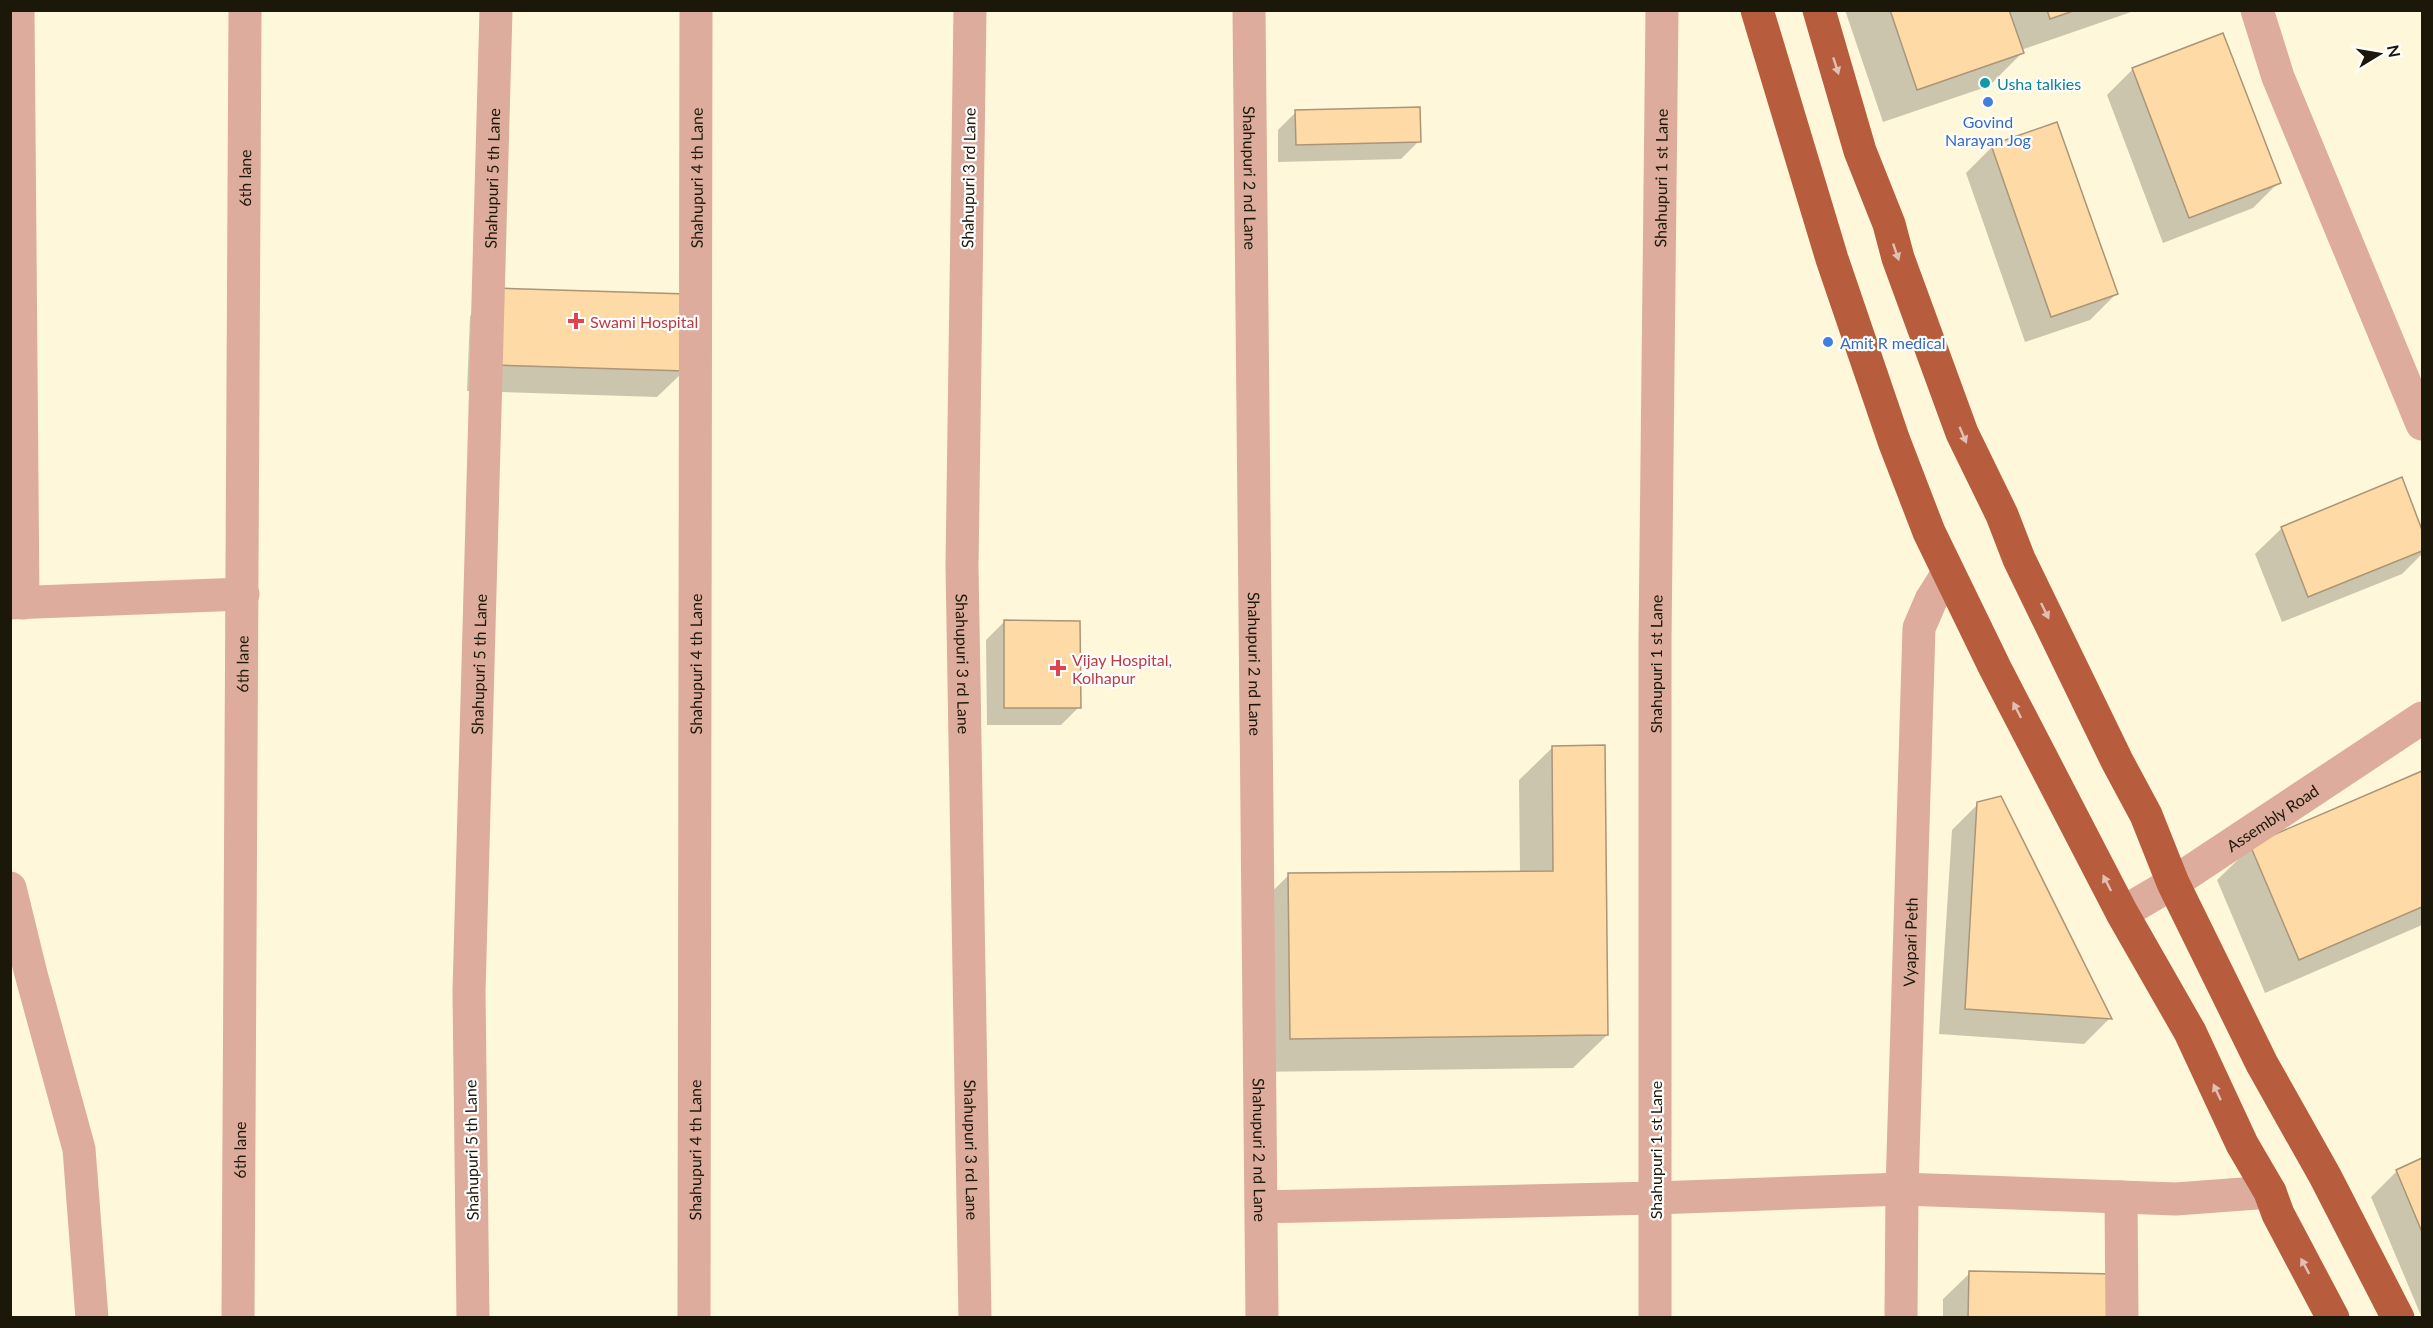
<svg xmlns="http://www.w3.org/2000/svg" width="2433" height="1328" font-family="Lato,sans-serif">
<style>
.shadow{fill:#0003}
.building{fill:#fedaa6;stroke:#ab9577;stroke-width:1.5}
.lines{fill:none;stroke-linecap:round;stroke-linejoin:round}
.minor{stroke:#ddac9c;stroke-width:33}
.tertiary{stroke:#ddac9c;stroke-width:33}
.trunk{stroke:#b85c3e;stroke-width:33}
.oneway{fill:#e3beb2}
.culture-dot{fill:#0f9aa8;stroke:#fff;stroke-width:2}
.shop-dot{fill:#3f7fe0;stroke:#fff;stroke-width:2}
.health-dot{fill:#e0444e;stroke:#fff;stroke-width:2}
.labels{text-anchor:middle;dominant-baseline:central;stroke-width:4.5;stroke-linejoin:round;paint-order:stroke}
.culture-label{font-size:16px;fill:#0d838f;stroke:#fff;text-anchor:start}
.shop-label{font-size:16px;fill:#366cbe;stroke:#fff}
.street-label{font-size:16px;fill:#1b180a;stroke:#fff}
.health-label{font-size:16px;fill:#be3a42;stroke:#fff;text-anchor:start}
</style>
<rect width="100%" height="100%" fill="#fff7d9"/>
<!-- shadow -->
<path class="shadow" d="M1845,10H2137L2021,50L2022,53L1989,86L1883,122Z
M2133,69L2279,182L2253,208L2163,243L2107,95Z
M1296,112L1419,141L1401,159L1278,162V130Z
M1992,147L2116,294L2090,320L2025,342L1966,173Z
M496,289L684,371L657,397L467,391L470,316Z
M2401,479L2422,534V554L2402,574L2282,622L2255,554L2282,528Z
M1004,622L1079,707L1061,725H987L986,640Z
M1553,747L1607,1035L1573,1068L1257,1072L1255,908L1289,875L1520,872L1519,780Z
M2422,773V925L2265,993L2217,880L2251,847Z
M1978,804L2110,1018L2084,1044L1939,1034L1952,830Z
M2422,1160V1318L2371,1197L2397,1171Z
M1970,1273L2112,1318H1943V1299Z"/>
<!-- building -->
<path class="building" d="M1890,10H2009L2024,53L1917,90Z
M2047,10H2076L2050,19Z
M2223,33L2281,183L2189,218L2132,68Z
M1420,107L1421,142L1296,145L1295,110Z
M2057,122L2118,294L2051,317L1991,145Z
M495,288L687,294L685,371L492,365Z
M2402,477L2422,530V551L2308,597L2281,527Z
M1004,620L1080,621L1081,708H1004Z
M1605,745L1608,1035L1290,1039L1288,873L1553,871L1552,746Z
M2422,771V907L2299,960L2250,845Z
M2001,796L2112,1019L1965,1009L1977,802Z
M2422,1158V1232L2396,1170Z
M1969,1271L2114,1274L2113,1318H1968Z"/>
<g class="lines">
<!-- minor -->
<g class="minor">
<path d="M18,10L23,603"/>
<path id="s1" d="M970,10L962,566L975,1318"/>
<path id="s2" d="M1249,10L1262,1318"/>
<path d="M2257,10L2278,77L2422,424"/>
<path d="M10,603L243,594"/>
<path d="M10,888L31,974L79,1149L92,1318"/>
<path d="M2121,1197L2122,1318"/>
<path d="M1262,1207L1655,1198L1902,1189L2176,1199L2270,1192"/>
<path id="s3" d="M238,1318L245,10"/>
<path id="s4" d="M473,1318L469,992L496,10"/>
<path id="s5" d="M694,1318L696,10"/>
<path id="s6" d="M1655,1318V640L1662,10"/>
<path id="s7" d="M1901,1318L1902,1189L1919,628L1931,600L1948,573"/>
</g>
<!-- tertiary -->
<path class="tertiary" id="s8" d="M2122,913L2173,883L2422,718"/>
<!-- trunk -->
<path class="trunk" d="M1757,10L1832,259L1894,441L1929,532L1995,668L2122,913L2190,1032L2242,1144L2270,1192L2278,1214L2333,1318
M1819,10L1860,151L1889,224L1898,258L1962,433L2002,515L2019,559L2117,761L2146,815L2173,883L2262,1064L2325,1176L2398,1318"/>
</g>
<!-- one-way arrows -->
<defs><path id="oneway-solid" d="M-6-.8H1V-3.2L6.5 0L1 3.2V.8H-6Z" transform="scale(1.5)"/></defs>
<g class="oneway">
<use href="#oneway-solid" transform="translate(1836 66) rotate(72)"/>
<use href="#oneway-solid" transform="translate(1896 252) rotate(71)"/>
<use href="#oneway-solid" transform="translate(1963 435) rotate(67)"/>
<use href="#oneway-solid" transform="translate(2045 611) rotate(64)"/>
<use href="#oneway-solid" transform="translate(2017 710) rotate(-117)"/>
<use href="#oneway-solid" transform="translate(2107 883) rotate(-117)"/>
<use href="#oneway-solid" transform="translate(2217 1092) rotate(-115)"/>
<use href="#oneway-solid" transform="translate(2305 1266) rotate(-118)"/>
</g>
<!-- markers -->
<circle class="culture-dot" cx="1985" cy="83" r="6"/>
<g class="shop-dot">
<circle cx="1988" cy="102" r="6"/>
<circle cx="1828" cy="342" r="6"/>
</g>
<g class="health-dot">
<path d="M573 312h6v6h6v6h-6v6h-6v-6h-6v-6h6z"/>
<path d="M1055 659h6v6h6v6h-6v6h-6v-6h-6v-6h6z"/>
</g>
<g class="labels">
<!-- culture labels -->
<g class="culture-label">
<text x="1997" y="83">Usha talkies</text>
</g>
<!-- shop labels -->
<g class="shop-label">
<text x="1988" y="121">Govind<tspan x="1988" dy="18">Narayan Jog</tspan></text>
<text x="1840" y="342" text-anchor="start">Amit R medical</text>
</g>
<!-- street labels -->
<g class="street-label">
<text stroke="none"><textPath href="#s3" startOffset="1140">6th lane</textPath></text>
<text stroke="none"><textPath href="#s4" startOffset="1140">Shahupuri 5 th Lane</textPath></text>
<text stroke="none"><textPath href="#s5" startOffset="1140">Shahupuri 4 th Lane</textPath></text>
<text transform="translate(968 178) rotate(-89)">Shahupuri 3 rd Lane</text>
<text stroke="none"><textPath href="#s2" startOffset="168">Shahupuri 2 nd Lane</textPath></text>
<text stroke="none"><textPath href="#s6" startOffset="1140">Shahupuri 1 st Lane</textPath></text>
<text stroke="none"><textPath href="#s3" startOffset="654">6th lane</textPath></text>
<text stroke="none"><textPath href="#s4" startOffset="654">Shahupuri 5 th Lane</textPath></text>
<text stroke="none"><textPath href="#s5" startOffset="654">Shahupuri 4 th Lane</textPath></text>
<text stroke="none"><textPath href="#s1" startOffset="654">Shahupuri 3 rd Lane</textPath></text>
<text stroke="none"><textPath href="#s2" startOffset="654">Shahupuri 2 nd Lane</textPath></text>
<text stroke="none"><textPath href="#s6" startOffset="654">Shahupuri 1 st Lane</textPath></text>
<text stroke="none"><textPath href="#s8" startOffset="178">Assembly Road</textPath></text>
<text stroke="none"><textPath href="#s7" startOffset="376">Vyapari Peth</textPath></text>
<text stroke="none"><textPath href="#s3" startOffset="168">6th lane</textPath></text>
<text transform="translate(471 1150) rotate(-91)">Shahupuri 5 th Lane</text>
<text stroke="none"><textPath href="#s5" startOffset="168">Shahupuri 4 th Lane</textPath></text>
<text stroke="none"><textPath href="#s1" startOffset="1140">Shahupuri 3 rd Lane</textPath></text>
<text stroke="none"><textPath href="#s2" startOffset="1140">Shahupuri 2 nd Lane</textPath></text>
<text transform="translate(1655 1150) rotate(-90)">Shahupuri 1 st Lane</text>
</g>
<!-- health labels -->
<g class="health-label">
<text x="590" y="321">Swami Hospital</text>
<text x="1072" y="659">Vijay Hospital,<tspan x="1072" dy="18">Kolhapur</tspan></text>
</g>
</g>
<!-- border -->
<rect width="2433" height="1328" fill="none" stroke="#1b180a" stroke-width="24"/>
<!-- north arrow -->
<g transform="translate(2379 54) rotate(79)" stroke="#ffffff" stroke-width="4.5" paint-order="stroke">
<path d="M0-4.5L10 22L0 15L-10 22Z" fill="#1b180a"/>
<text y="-9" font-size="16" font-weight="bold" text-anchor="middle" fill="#1b180a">N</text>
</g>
</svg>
